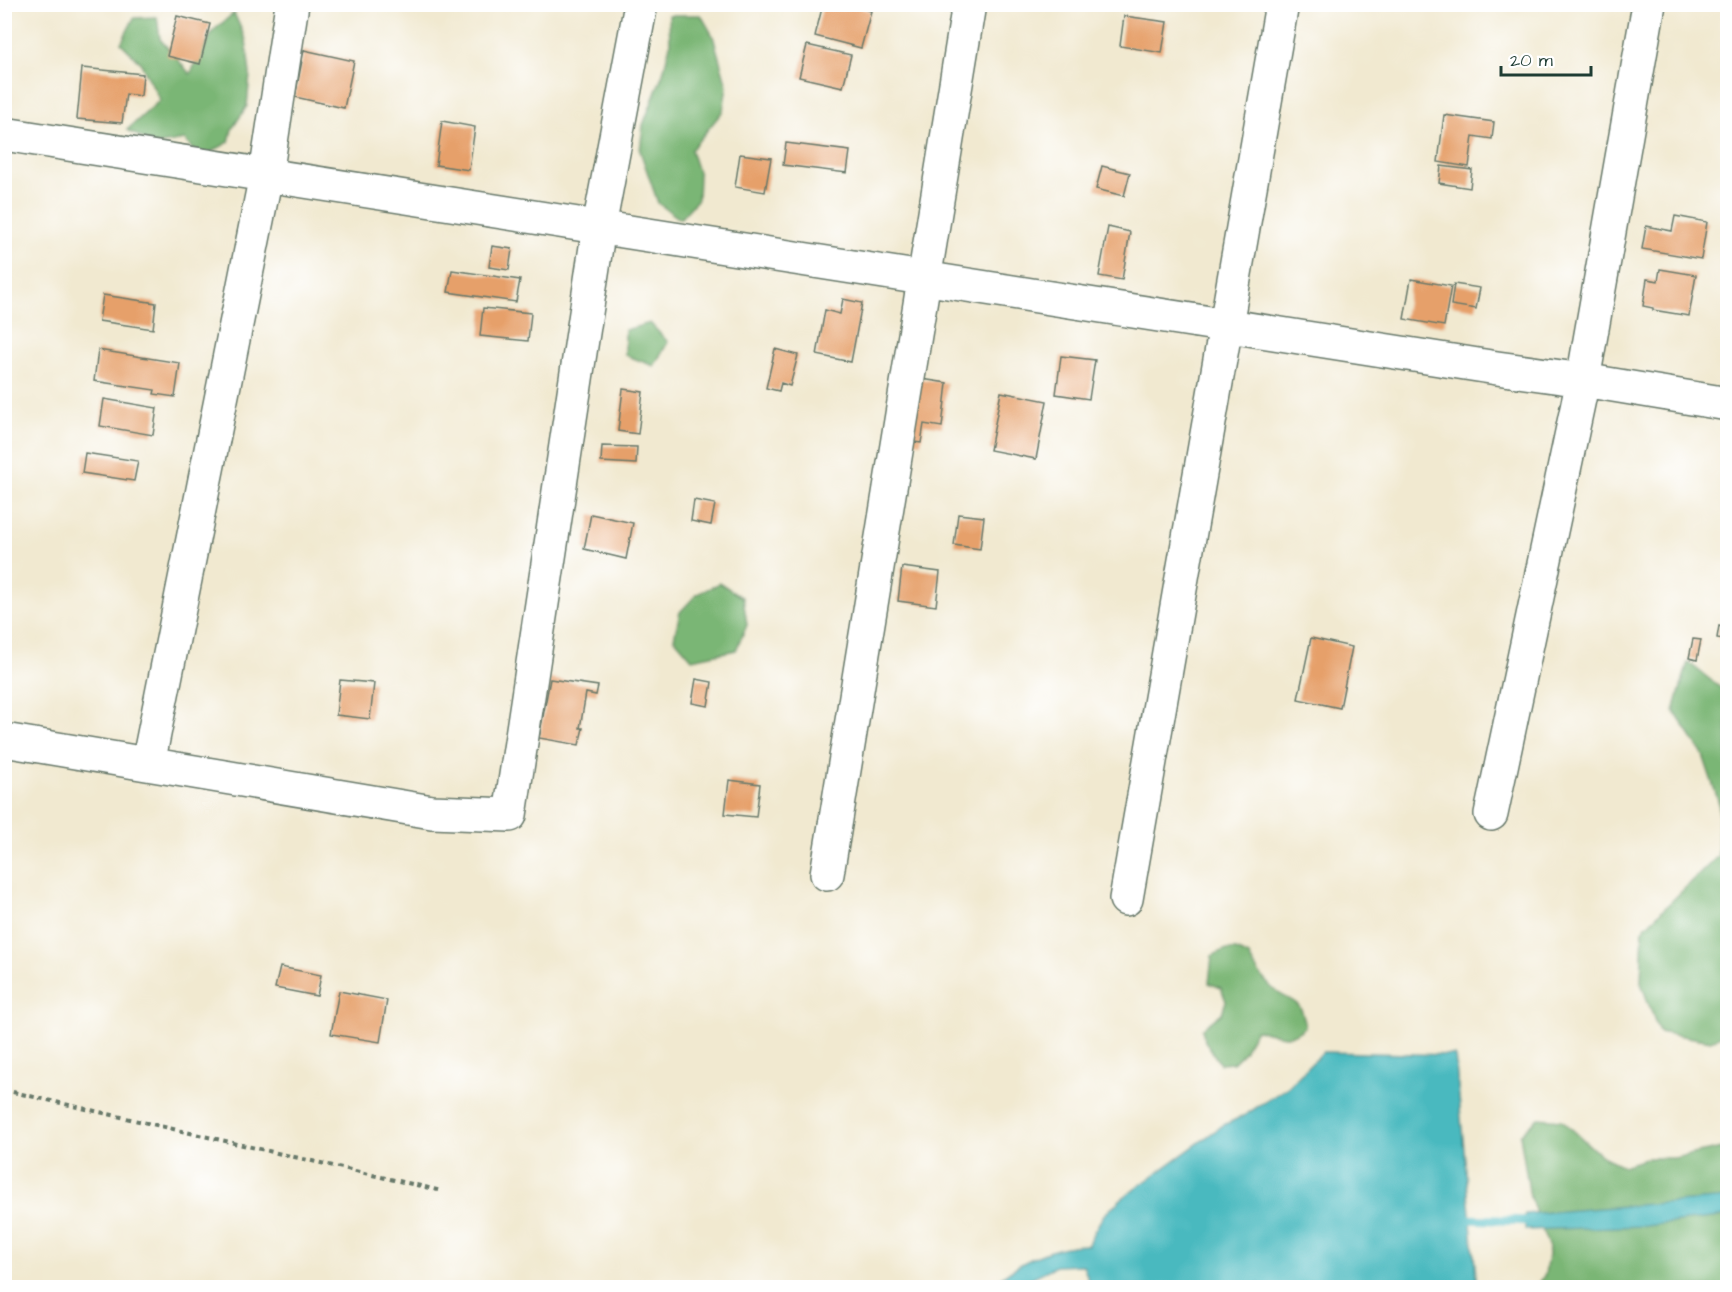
<svg xmlns="http://www.w3.org/2000/svg" width="1732" height="1292" font-family="'Architects Daughter',sans-serif">
<style>
.forest{fill:#7ab675;stroke:#4c7a54;stroke-width:1.5}
.water{fill:#4ab9bf;stroke:#347b7a;stroke-width:1.5}
.lines{fill:none;stroke-linecap:round;stroke-linejoin:round}
.stream{stroke:#4ab9bf;stroke-width:9}
.building{fill:#e6a06b}
.minor-casing{stroke:#68796b;stroke-width:36}
.path{stroke:#68796b;stroke-width:4;stroke-dasharray:4.5 4.5;stroke-linecap:butt}
.minor{stroke:#fff;stroke-width:33}
</style>
<rect width="100%" height="100%" fill="#fff"/>
<filter id="ink" filterUnits="userSpaceOnUse"><feTurbulence type="fractalNoise" baseFrequency=".0167" numOctaves="2"/><feDisplacementMap in="SourceGraphic" scale="12" xChannelSelector="R" yChannelSelector="G"/><feConvolveMatrix kernelMatrix="1 2 1 2 8 2 1 2 1" color-interpolation-filters="sRGB"/></filter>
<filter id="wash" filterUnits="userSpaceOnUse"><feTurbulence type="fractalNoise" baseFrequency=".008" numOctaves="4" result="noise"/><feDisplacementMap in="SourceGraphic" scale="24" xChannelSelector="R" yChannelSelector="G"/><feGaussianBlur stdDeviation="1.35" result="paint"/><feColorMatrix in="noise" values="0 0 0 0 0 0 0 0 0 0 0 0 0 0 0 0 0 1.4 0 .05"/><feComposite in="paint" operator="in"/></filter>
<g filter="url(#wash)">
<rect width="100%" height="100%" fill="#f1e9d0"/>
<!-- forest -->
<path class="forest" d="M234,13L246,40L250,74L247,106L232,129L229,142L206,155L193,150L185,140L155,145L127,130L160,100L140,62L121,43L134,18L157,17L160,39L190,74L213,31Z
M669,15H701L713,36L727,86L723,111L691,150L699,175L698,199L680,219L658,203L640,151L643,125L663,73L670,45Z
M650,323L668,342L654,366L625,355V330Z
M720,583L743,598L747,625L736,650L692,659L674,638L680,612L697,594Z
M1688,662L1727,693L1728,1030L1711,1041L1659,1032L1641,983L1643,929L1718,856L1719,803L1703,755L1674,711Z
M1224,950H1236L1249,956C1254,967 1262,978 1271,987C1288,1004 1303,995 1305,1027C1285,1044 1278,1032 1256,1030L1249,1041L1244,1052L1233,1063L1220,1064L1205,1041L1202,1029L1222,1013L1226,1001L1221,988L1209,983L1212,956Z
M1538,1118L1562,1120L1600,1155L1623,1166L1648,1158H1674L1727,1147V1287H1537L1545,1274L1549,1248L1530,1197L1520,1135Z"/>
<!-- water -->
<path class="water" d="M1323,1052L1455,1055L1477,1287H1091L1083,1265L1056,1266L1013,1287H989C1015,1264 1053,1244 1088,1245L1090,1239L1103,1216L1121,1199L1222,1126L1245,1115L1288,1087Z
M1727,1198V1216L1646,1226L1525,1230V1214Z"/>
<g class="lines">
<!-- stream -->
<path class="stream" d="M1458,1219L1537,1221"/>
</g>
<g id="blocks">
<!-- building -->
<path class="building" d="M823,4H847L871,11L861,48L815,36Z
M177,16L210,24L200,64L167,56Z
M1124,16L1167,22L1162,53L1120,46Z
M807,45L851,55L843,87L799,77Z
M304,50L354,61L344,108L295,97Z
M82,68L143,74L141,96L126,94L122,123L77,119Z
M1444,115L1494,122L1492,139L1473,136L1469,167L1438,162Z
M442,121L475,127L469,170L436,165Z
M786,143L850,151L847,173L783,165Z
M740,154L771,158L765,192L735,187Z
M1102,166L1130,173L1124,196L1096,189Z
M1441,166L1472,170L1470,188L1439,183Z
M1675,216L1707,222L1701,259L1642,249L1646,226L1672,231Z
M1108,227L1130,232L1122,280L1099,276Z
M492,246L512,249L509,270L489,267Z
M1660,269L1696,275L1689,316L1653,310V308L1643,306L1647,279L1658,281Z
M452,270L520,280L516,302L448,292Z
M1411,279L1451,286L1444,326L1404,319Z
M1454,284L1480,288L1476,309L1451,305Z
M103,295L156,303L153,329L99,321Z
M843,299L862,303L851,362L817,355L825,310L840,314Z
M483,308L531,313L528,341L480,336Z
M775,349L798,355L790,386L781,383L779,391L766,388Z
M98,350L180,363L175,397L154,394L155,390L94,381Z
M1061,356L1095,360L1089,399L1056,394Z
M915,378L947,383L942,427L924,424L921,443L907,441Z
M623,389L643,392L638,434L618,431Z
M1001,392L1047,401L1036,459L990,450Z
M104,399L157,408L153,435L100,426Z
M602,446L637,447L636,464L601,462Z
M85,453L138,461L134,481L82,473Z
M694,500L715,504L711,525L691,521Z
M591,514L633,523L626,559L584,549Z
M958,514L984,517L980,549L954,545Z
M902,567L940,572L936,606L898,601Z
M1719,626L1728,628V640L1717,638Z
M1311,638L1352,647L1340,708L1298,699Z
M1693,639L1701,640L1697,660L1689,658Z
M550,679L598,686L596,695L586,693L580,728H583L579,745L539,738Z
M696,679L712,682L708,706L692,703Z
M340,680L374,683L370,719L336,715Z
M729,780L760,784L756,817L725,814Z
M280,967L321,975L317,996L275,988Z
M339,991L387,1000L380,1042L331,1034Z"/>
</g>
</g>
<g filter="url(#ink)">
<use href="#blocks" fill-opacity="0" stroke="#68796b" stroke-width="1.5"/>
<g class="lines">
<defs>
<path id="minor" d="M4,134L1497,368L1583,380L1728,404
M4,740L432,812L510,815L599,227L641,4
M148,764L266,175L292,4
M1491,814L1583,380L1649,4
M827,874L969,4
M1126,899L1282,4"/>
</defs>
<!-- minor casing -->
<use href="#minor" class="minor-casing"/>
<!-- path -->
<path class="path" d="M4,1090L442,1191"/>
<!-- minor -->
<use href="#minor" class="minor"/>
</g>
</g>
<!-- margin -->
<rect width="1732" height="1292" fill="none" stroke="#fff" stroke-width="24"/>
<!-- scale -->
<path d="M1501 66v9h90v-9" fill="none" stroke="#1f3d34" stroke-width="3"/>
<text x="1510" y="66" font-size="18" fill="#1f3d34" stroke="#ffffff" stroke-width="4.5" paint-order="stroke">20 m</text>
</svg>
